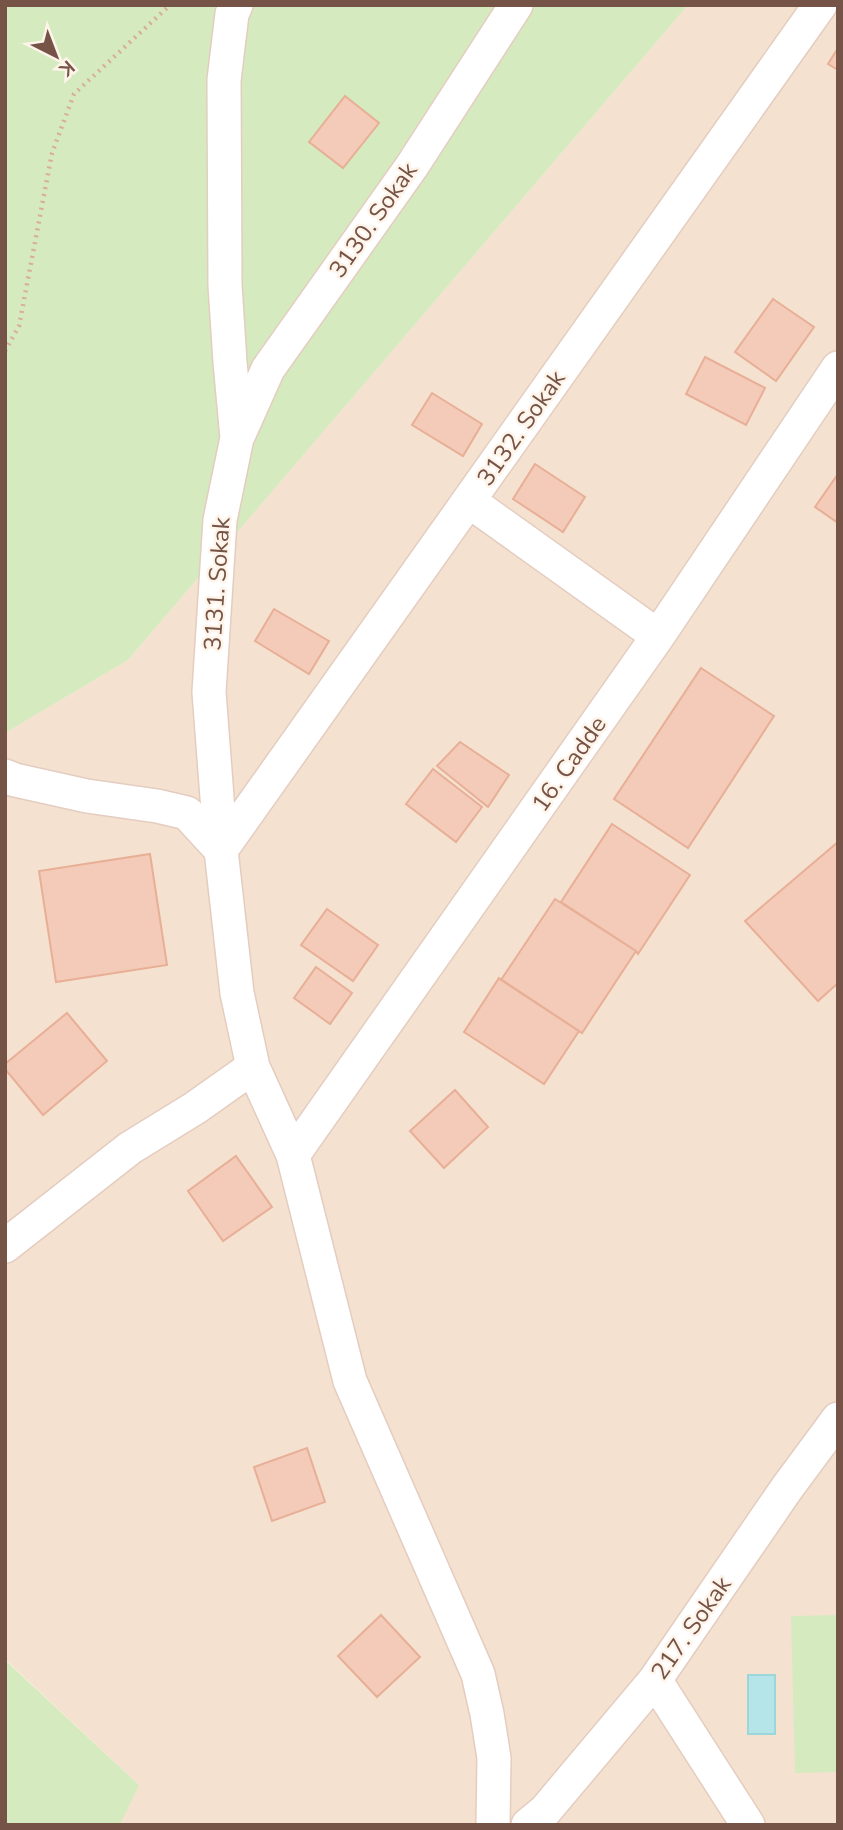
<svg xmlns="http://www.w3.org/2000/svg" width="843" height="1830" font-family="'Nunito Sans',sans-serif">
<style>
.residential{fill:#f5e1cf}
.green{fill:#d5ebbf}
.water{fill:#b5e5e8;stroke:#9bd6da;stroke-width:2}
.building{fill:#f4cab8;stroke:#e8af97;stroke-width:2}
.lines{fill:none;stroke-linecap:round;stroke-linejoin:round}
.minor-casing{stroke:#e4cdc0;stroke-width:36}
.path{stroke:#d9ad9b;stroke-width:4.5;stroke-dasharray:2 5;stroke-linecap:butt}
.minor{stroke:#fff;stroke-width:33}
.labels{text-anchor:middle;dominant-baseline:central;stroke-width:5;stroke-linejoin:round;paint-order:stroke}
.street-label{font-size:24px;fill:#765347;stroke:#fff4e9}
</style>
<rect width="100%" height="100%" fill="#fdf0e1"/>
<!-- residential -->
<path class="residential" d="M688,5H838V1825H120L138,1784L5,1659V733L128,660Z"/>
<!-- green -->
<path class="green" d="M5,5H688L128,660L5,733Z
M838,1615V1772L795,1773L791,1616Z
M5,1660L139,1785L120,1825H5Z"/>
<!-- water -->
<path class="water" d="M775,1675V1734H748V1675Z"/>
<!-- building -->
<path class="building" d="M838,48V70L828,64Z
M345,96L379,123L343,168L309,142Z
M773,299L814,327L776,381L735,352Z
M705,357L765,388L746,425L686,394Z
M432,393L482,424L463,456L412,425Z
M535,464L585,497L563,532L513,499Z
M838,474V523L815,507Z
M274,609L329,641L309,674L255,641Z
M701,668L774,716L688,848L614,799Z
M460,742L509,775L488,807L437,766Z
M433,769L482,807L456,842L406,804Z
M612,824L690,875L638,954L636,951L561,902Z
M838,842V983L818,1001L745,921Z
M150,854L167,965L56,982L39,871Z
M555,899L636,951L582,1033L501,980Z
M327,909L378,945L353,981L301,945Z
M316,967L352,993L330,1024L294,998Z
M499,978L579,1031L544,1084L464,1032Z
M67,1013L107,1061L43,1115L5,1069V1064Z
M455,1090L488,1127L444,1168L410,1131Z
M236,1156L272,1207L223,1241L188,1191Z
M307,1448L325,1502L272,1521L254,1467Z
M381,1615L420,1657L377,1697L338,1656Z"/>
<g class="lines">
<defs>
<path id="minor" d="M236,5L232,14L224,80L225,285L230,362L237,438L220,520L209,692L221,850L237,993L253,1067L293,1155L350,1381L478,1674L487,1714L494,1758L493,1825
M239,434L268,369L412,166L516,5
M469,501L658,636
M5,776L15,780L87,796L157,806L187,813L221,850L820,5
M293,1155L658,636L838,368
M5,1246L130,1148L195,1108L253,1067
M655,1680L748,1825
M528,1825L545,1811L655,1680L787,1488L838,1419"/>
</defs>
<!-- minor casing -->
<use href="#minor" class="minor-casing"/>
<!-- path -->
<path class="path" d="M5,351L19,326L52,153L74,94L170,5"/>
<!-- minor -->
<use href="#minor" class="minor"/>
</g>
<g class="labels">
<!-- street labels -->
<g class="street-label">
<text transform="translate(373 220) rotate(-55)">3130. Sokak</text>
<text transform="translate(521 428) rotate(-55)">3132. Sokak</text>
<text transform="translate(217 584) rotate(-86)">3131. Sokak</text>
<text transform="translate(569 764) rotate(-55)">16. Cadde</text>
<text transform="translate(691 1628) rotate(-55)">217. Sokak</text>
</g>
</g>
<!-- border -->
<rect width="843" height="1830" fill="none" stroke="#765347" stroke-width="14"/>
<!-- north arrow -->
<g transform="translate(56 56) rotate(138)" stroke="#fff4e9" stroke-width="5" paint-order="stroke">
<path d="M0-5L12 26L0 18L-12 26Z" fill="#765347"/>
<text y="-10" font-size="19" font-weight="bold" text-anchor="middle" fill="#765347">K</text>
</g>
</svg>
